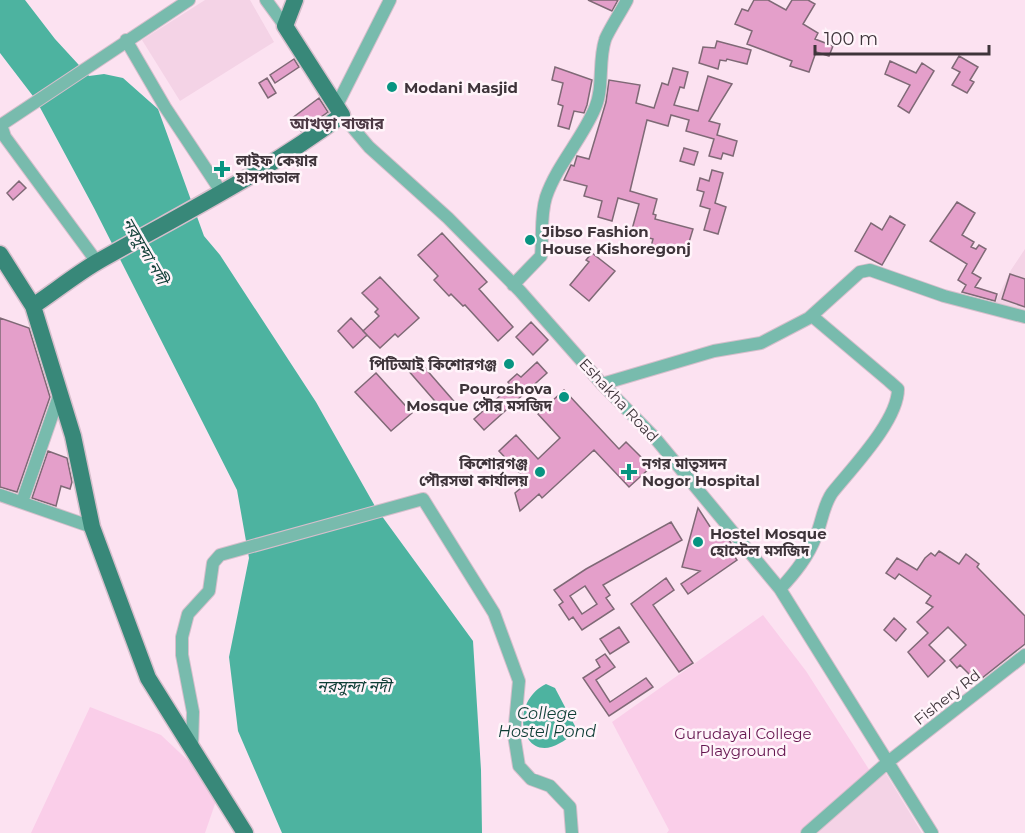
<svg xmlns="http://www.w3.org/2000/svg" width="1025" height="833" font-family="Montserrat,'Noto Sans Bengali',sans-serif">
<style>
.built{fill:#f4d3e6}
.green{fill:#facee9}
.water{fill:#4db3a0}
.building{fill:#e49fca;stroke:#7f6976;stroke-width:1.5;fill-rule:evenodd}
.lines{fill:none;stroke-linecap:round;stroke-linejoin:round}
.minor-casing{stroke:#d6bfcc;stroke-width:14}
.major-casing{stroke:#d6bfcc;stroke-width:19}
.minor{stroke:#78bbad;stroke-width:12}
.major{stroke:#388879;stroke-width:16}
.poi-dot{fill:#079481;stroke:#fff4fa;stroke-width:2}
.labels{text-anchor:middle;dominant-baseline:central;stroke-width:5;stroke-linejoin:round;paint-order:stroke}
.poi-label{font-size:15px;font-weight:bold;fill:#3e343a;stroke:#fff4fa;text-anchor:start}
.street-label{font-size:15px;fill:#3e343a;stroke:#fff4fa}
.park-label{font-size:15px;fill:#65154f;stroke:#fff4fa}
.neighbourhood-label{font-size:16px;font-weight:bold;fill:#4c3844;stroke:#fff4fa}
.water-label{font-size:16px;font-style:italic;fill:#0e3d35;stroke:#fff4fa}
</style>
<rect width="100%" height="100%" fill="#fce2f1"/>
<!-- built -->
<path class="built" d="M205,0H250L274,42L180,101L142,40Z
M1025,249V311L995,303L1011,270Z
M882,767L922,833H809Z"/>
<!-- green -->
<path class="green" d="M763,615L806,671L870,771L800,833H667L669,830L612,722Z
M90,707L161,735L196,768L216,801L205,833H31Z"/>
<!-- water -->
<path class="water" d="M0,0H25L55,39L89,76L104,74L123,78L158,109L204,236L220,255L316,402L376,508L473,641L481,770L482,833H282L238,731L229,657L249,558L237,490L94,208L36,100L0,53Z
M546,684L555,688L575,726C573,734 568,739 560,743C522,766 507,703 546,684Z"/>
<!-- building -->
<path class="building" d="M588,0H618L612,11Z
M754,0H768L786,10L792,0H808L815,4L803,24L818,33L815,39L833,46L829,56L816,52L809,72L790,66L792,61L747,44L752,31L735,24L742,9L748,11Z
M717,41L751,50L747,64L727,59L726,61L720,60L718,69L699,63L703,47L715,48Z
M959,56L978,67L970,80L974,82L967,93L952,85L960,72L952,68Z
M294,59L299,67L275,83L270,75Z
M890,61L916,73L922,63L934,71L909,113L898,106L910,85L885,74Z
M555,67L592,80L587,105L584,113L574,111L569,129L558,126L563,106L558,104L563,83L552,80Z
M673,68L688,72L684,88L680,87L674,105L698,111L708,76L732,84L709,121L720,124L717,135L737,141L733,156L723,153L721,159L709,156L714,139L686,131L689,120L671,115L668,126L647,120L630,191L657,199L653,214L656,215L655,219L693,229L686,252L666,246L665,251L651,247L653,239L631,233L639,204L618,198L612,221L598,217L602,201L584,196L587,186L564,180L571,165L574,166L577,156L589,159L606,102L609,80L640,85L636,103L654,108L662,83L668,85Z
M267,78L276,93L268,98L259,83Z
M319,98L328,112L301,131L291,119Z
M684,148L698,152L694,165L680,161Z
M712,170L723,173L715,203L726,207L718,234L704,230L710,209L700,206L704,192L697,190L700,178L709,181Z
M19,181L26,188L13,200L7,193Z
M957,202L975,213L962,235L974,242L971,247L976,249L979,245L986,249L972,273L981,278L975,287L997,294L995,301L962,292L966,285L958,280L967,264L930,241Z
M890,216L905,225L882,265L855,251L871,223L882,230Z
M442,233L487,282L479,289L513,327L498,341L465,305L463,306L451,294L449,296L434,280L438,276L418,255Z
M592,253L615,271L589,301L570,285L589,262L586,260Z
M1010,274L1025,279V307L1002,299Z
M380,277L419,318L398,337L395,334L380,348L363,331L379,316L375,312L378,309L362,293Z
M0,318L29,328L50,397L17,492L0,487Z
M351,318L367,335L353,348L338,331Z
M531,322L548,340L533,355L516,337Z
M418,360L458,406L447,415L407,369Z
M537,362L547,373L484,430L474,419L511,386L508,382L517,374L521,377Z
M376,373L412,413L391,431L355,392Z
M564,390L619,449L626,442L651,467L629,487L594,450L542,498L539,494L520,511L515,493L528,482L499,451L516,435L538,459L560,438L538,414Z
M48,451L67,458L72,482L70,489L61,486L56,506L32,498Z
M698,508L718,539L725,535L731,543L728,547L737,560L688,594L681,584L700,571L682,567Z
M671,522L682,540L603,585L610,595L606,598L614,609L582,630L573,617L569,620L559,605L563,602L554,590L586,569ZM585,586L597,604L582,614L570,596Z
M939,551L959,564L966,554L979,564L977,567L1025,616V644L977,682L960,665L957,668L950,660L966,645L948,627L929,645L945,661L928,677L908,652L928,633L917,622L933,607L926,603L931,596L899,574L895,579L886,573L897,558L917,570L925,558L931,553L935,556Z
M666,578L674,590L653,605L693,663L679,672L631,604Z
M894,618L906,629L896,641L884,630Z
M619,627L629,642L610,654L600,639Z
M605,654L615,667L596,680L610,702L646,678L653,687L609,716L583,678L600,667L596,660Z"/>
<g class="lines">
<defs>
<path id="minor" d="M266,0L285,26
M126,40L165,107L222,193
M337,105L390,0
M342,115L369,147L448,218L520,291L602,384L655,438L780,589L932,833
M97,262L5,137L1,125L189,0
M513,285L541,256C543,236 540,216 546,197C557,165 582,139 595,108C604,88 598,62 605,40C607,33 622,10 627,0
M602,384L714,351L761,343L809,318L860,272L870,270L944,296L1025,317
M0,495L92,527
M22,502L60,393
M780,589C795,573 808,557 816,536C822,522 823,506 832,493C851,469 898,421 898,389L889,381L812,316
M192,748L193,712L182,655V637L188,614L209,591L213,563L220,555L423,499L494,613L519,681L514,735L519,766L531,779L550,786L570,807L572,833
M807,833L888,762L1025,655"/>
<path id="major" d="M0,254L33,306L73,436L92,527L148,678L245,833
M33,306C54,292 75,275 97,262C180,215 266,172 342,115L285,26L295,0"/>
</defs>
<!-- minor casing -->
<use href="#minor" class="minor-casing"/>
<!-- major casing -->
<use href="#major" class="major-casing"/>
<!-- minor -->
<use href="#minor" class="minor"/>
<!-- major -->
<use href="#major" class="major"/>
</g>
<!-- markers -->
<g class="poi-dot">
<circle cx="392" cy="87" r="6"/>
<path d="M219 160h6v6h6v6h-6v6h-6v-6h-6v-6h6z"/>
<circle cx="530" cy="240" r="6"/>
<circle cx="509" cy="364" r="6"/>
<circle cx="564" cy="397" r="6"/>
<circle cx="540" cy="472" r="6"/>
<path d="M626 463h6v6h6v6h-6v6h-6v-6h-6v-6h6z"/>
<circle cx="698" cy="542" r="6"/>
</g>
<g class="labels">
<!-- poi labels -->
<g class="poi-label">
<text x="404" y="87">Modani Masjid</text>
<text x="236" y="160">লাইফ কেয়ার<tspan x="236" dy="17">হাসপাতাল</tspan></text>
<text x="542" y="231">Jibso Fashion<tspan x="542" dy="17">House Kishoregonj</tspan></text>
<text x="497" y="364" text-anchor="end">পিটিআই কিশোরগঞ্জ</text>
<text x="552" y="388" text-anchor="end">Pouroshova<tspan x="552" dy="17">Mosque পৌর মসজিদ</tspan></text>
<text x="528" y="463" text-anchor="end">কিশোরগঞ্জ<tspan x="528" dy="17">পৌরসভা কার্যালয়</tspan></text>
<text x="642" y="463">নগর মাতৃসদন<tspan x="642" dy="17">Nogor Hospital</tspan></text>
<text x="710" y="533">Hostel Mosque<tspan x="710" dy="17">হোস্টেল মসজিদ</tspan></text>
</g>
<!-- street labels -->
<g class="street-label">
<text transform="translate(619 400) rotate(47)">Eshakha Road</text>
<text transform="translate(947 697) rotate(-38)">Fishery Rd</text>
</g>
<!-- park labels -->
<g class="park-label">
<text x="743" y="733">Gurudayal College<tspan x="743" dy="17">Playground</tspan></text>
</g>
<!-- neighbourhood labels -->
<g class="neighbourhood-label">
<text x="337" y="123">আখড়া বাজার</text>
</g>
<!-- water labels -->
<g class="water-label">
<text transform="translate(145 251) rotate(60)">নরসুন্দা নদী</text>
<text x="354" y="686">নরসুন্দা নদী</text>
<text x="547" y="713">College<tspan x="547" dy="18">Hostel Pond</tspan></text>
</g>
</g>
<!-- scale -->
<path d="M815 45v9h174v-9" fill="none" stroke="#3e343a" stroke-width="3"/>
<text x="824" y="45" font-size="18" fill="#3e343a" stroke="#fff4fa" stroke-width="4.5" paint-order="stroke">100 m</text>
</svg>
